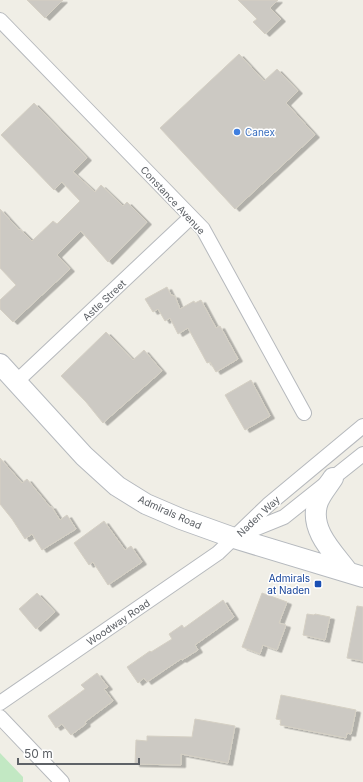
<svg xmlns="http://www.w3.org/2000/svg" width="363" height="782" font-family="Inter,sans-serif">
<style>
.green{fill:#c2e8c3}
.building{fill:#ccc9c3;stroke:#d5d0c4;filter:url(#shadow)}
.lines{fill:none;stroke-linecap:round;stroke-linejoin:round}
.minor-casing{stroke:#b6b9bd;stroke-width:16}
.secondary-casing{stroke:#b5b9be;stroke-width:22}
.minor{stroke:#fff;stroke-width:14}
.secondary{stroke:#fff;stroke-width:20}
.shop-dot{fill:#3f7fe0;stroke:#fff;stroke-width:1.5}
.transit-dot{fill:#1a4fb4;stroke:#fff;stroke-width:1.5}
.labels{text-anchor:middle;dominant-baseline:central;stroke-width:3;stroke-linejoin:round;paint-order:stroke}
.shop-label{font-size:10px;fill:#366cbe;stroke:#fff;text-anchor:start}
.street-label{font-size:10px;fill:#5e6267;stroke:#fff}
.transit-label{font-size:10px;fill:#164399;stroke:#fff;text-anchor:end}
</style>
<defs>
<filter id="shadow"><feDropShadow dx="4.5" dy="2.5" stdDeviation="0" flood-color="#0004"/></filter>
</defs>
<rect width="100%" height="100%" fill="#f0eee6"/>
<!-- green -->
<path class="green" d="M0,753L23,777V782H0Z"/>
<!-- building -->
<path class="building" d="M27,0H63L45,18Z
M238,0H278L270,8L281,19L265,34L253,22L257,19Z
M239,54L264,81L277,69L298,91L286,103L315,135L235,209L160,128Z
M34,103L87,158L73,172L95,192L101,185L123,206L127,202L147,222L108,262L81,231L57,255L70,269L13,322L0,309V300L16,285L0,268V209L19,230L20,229L32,241L53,221L57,224L80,201L62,182L54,190L1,135Z
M167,287L171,295L175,296L180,309L194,301L195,303L201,300L216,328L220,326L238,359L216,372L210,362L207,363L188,328L178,334L170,318L165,321L158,309L153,312L145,299Z
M106,332L133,360L144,350L162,371L103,423L86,402L61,376Z
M251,380L270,416L245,430L225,395Z
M0,458L22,483L27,479L50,507L51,506L60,520L67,515L76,529L42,550L32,534L25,539L12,519L0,504Z
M104,521L125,550L131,546L142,562L108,585L93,562L89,565L74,543Z
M37,593L55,612L36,629L19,609Z
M262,593L287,602L279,623L286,625L277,650L263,645L260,654L242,647Z
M223,600L234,617L195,645L198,650L182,660L181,659L147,682L144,678L138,683L127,667L150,651L151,652L172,639L169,634L182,625L184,628Z
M357,606L363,607V661L347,658Z
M307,614L314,615L315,614L330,617L325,640L303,635Z
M97,673L108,687L104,689L113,701L85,722L86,724L71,735L62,724L56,728L48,716L85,689L81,685Z
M281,695L356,710L351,734L347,733L346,738L280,725L281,720L276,719Z
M195,719L235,726L228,763L181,754V765L135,764L136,740L147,741V736L192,737Z"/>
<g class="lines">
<defs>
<path id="minor" d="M0,20L203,229L304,413
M16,382L191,217
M242,534L284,517L363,454
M0,703L218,553L268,505L363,426
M0,717L62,782"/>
<path id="secondary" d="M0,364L84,456L117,486L146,504L181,519L234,538L363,577
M333,478C328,486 319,496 317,505C310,531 334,553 348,572"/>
</defs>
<!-- minor casing -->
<use href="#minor" class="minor-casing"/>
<!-- secondary casing -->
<use href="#secondary" class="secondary-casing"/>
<!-- minor -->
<use href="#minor" class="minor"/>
<!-- secondary -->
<use href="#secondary" class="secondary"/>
</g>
<!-- markers -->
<circle class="shop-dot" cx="237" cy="132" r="4"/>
<rect class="transit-dot" x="314" y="580" width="8" height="8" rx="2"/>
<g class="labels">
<!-- shop labels -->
<g class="shop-label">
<text x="245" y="132">Canex</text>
</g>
<!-- street labels -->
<g class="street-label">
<text transform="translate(173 200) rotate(47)">Constance Avenue</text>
<text transform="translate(104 300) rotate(-43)">Astle Street</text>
<text transform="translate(170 512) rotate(24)">Admirals Road</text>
<text transform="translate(258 516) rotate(-43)">Naden Way</text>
<text transform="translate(118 622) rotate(-34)">Woodway Road</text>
</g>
<!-- transit labels -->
<g class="transit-label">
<text x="310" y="578">Admirals<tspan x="310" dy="12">at Naden</tspan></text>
</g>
</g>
<!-- scale -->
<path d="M18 758v6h121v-6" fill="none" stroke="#5e6267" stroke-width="2"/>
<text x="24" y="758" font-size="12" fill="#5e6267" stroke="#ffffff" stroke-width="3" paint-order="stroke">50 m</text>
</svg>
